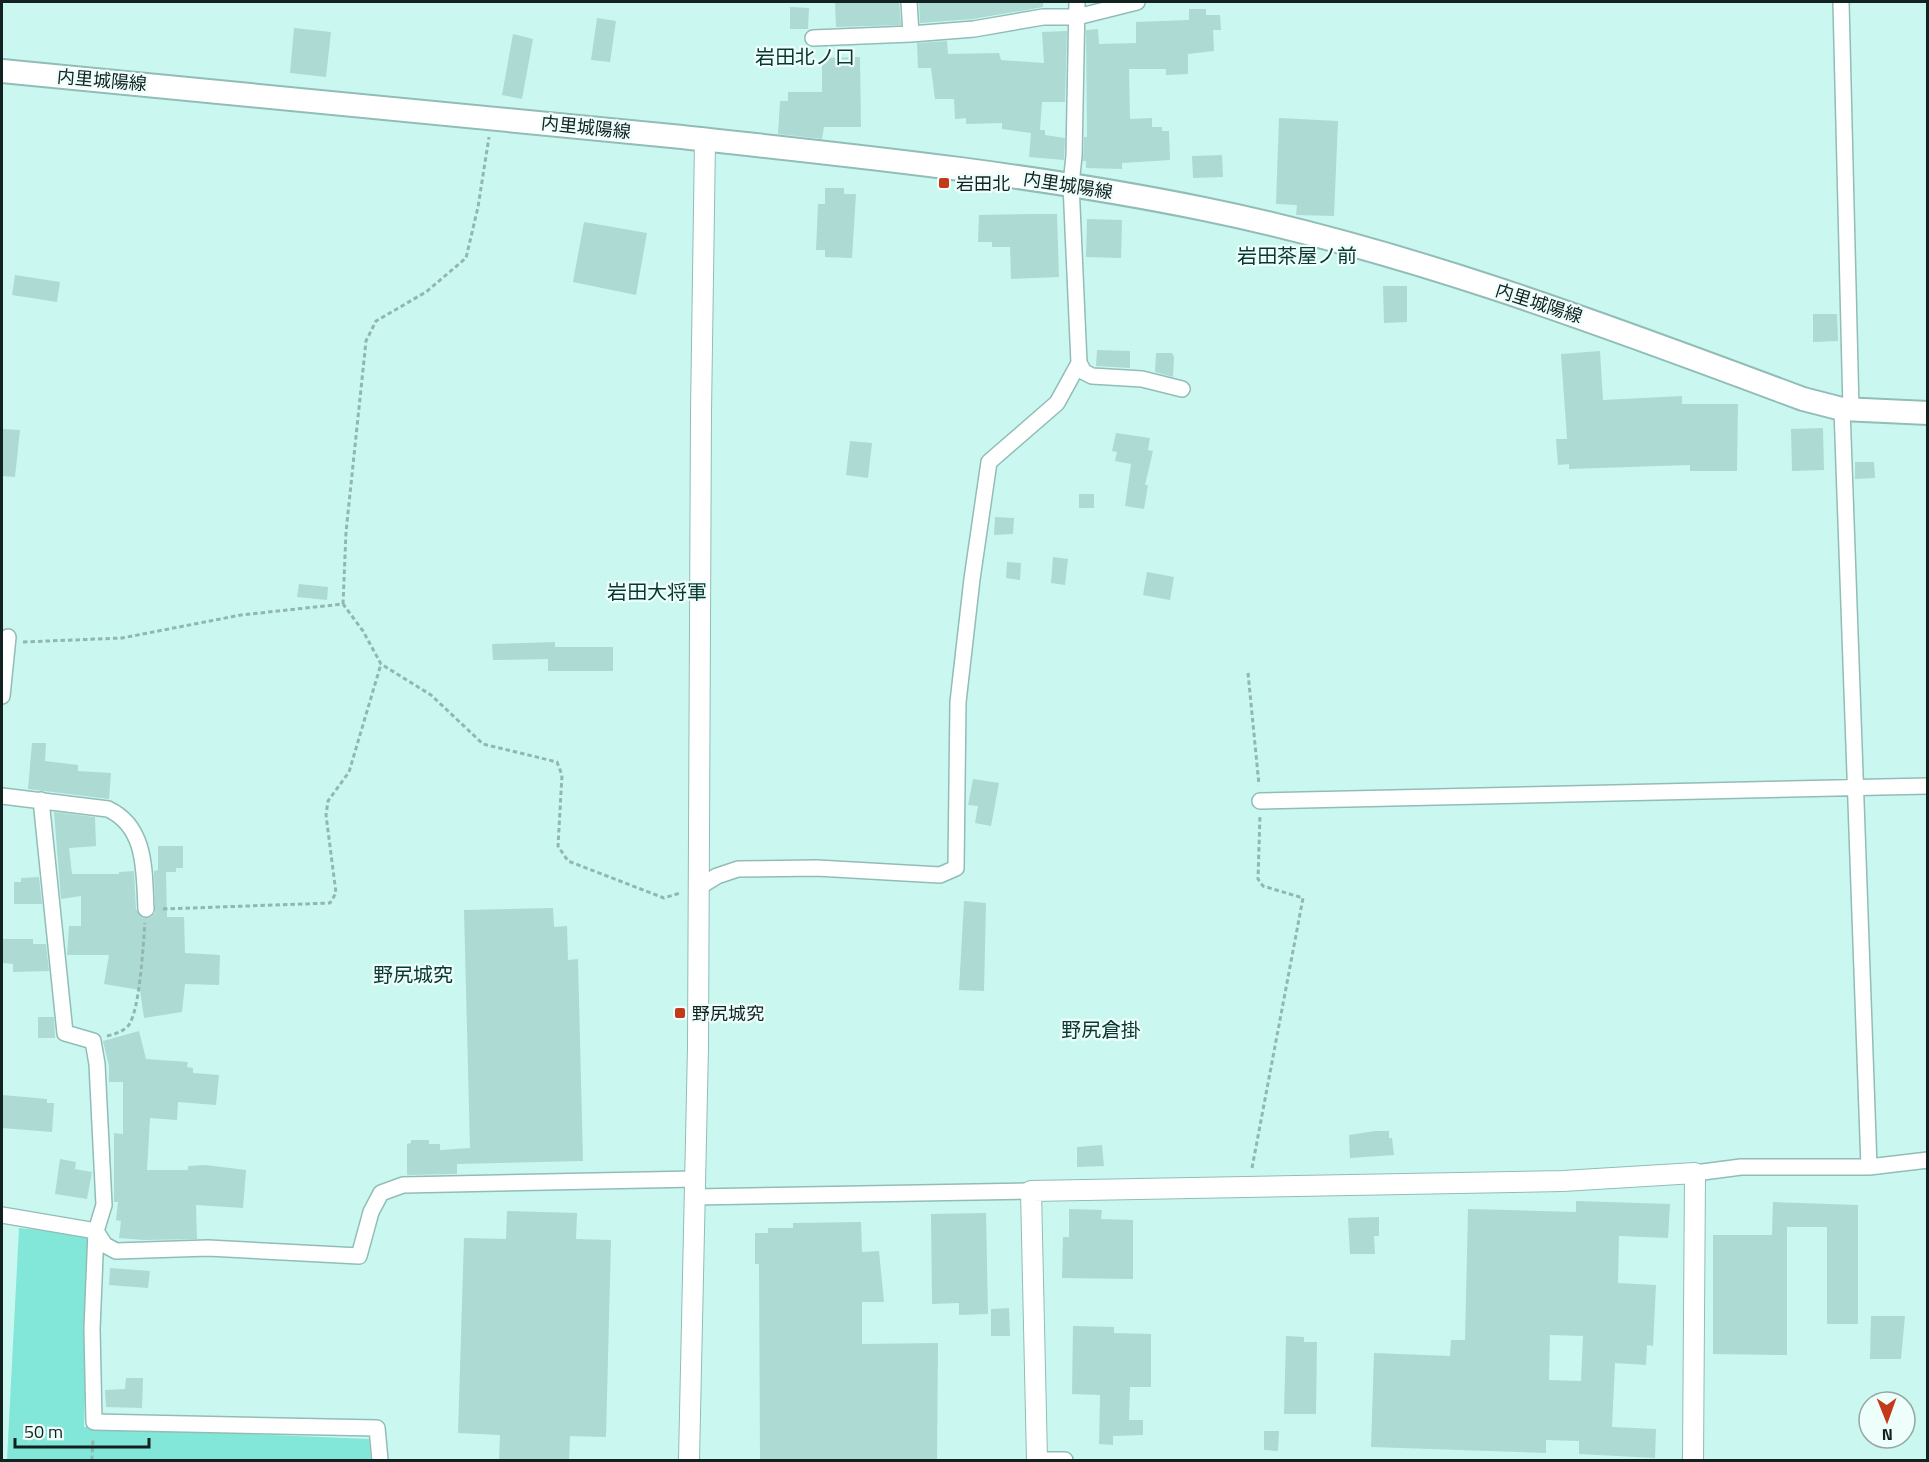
<svg xmlns="http://www.w3.org/2000/svg" width="1929" height="1462" font-family="'Titillium Web','Noto Sans JP',sans-serif">
<style>
.green{fill:#82e6d8}
.building{fill:#addad3;fill-rule:evenodd}
.lines{fill:none;stroke-linecap:round;stroke-linejoin:round}
.minor-casing{stroke:#91bdb6;stroke-width:18}
.tertiary-casing{stroke:#91bdb6;stroke-width:22}
.secondary-casing{stroke:#91bdb6;stroke-width:26}
.path{stroke:#92b7b1;stroke-width:3;stroke-dasharray:4.5 3;stroke-linecap:butt}
.minor{stroke:#fff;stroke-width:15}
.tertiary{stroke:#fff;stroke-width:20}
.secondary{stroke:#fff;stroke-width:22}
.poi-dot{fill:#c33919;stroke:#edfefb;stroke-width:2}
.labels{text-anchor:middle;dominant-baseline:central;stroke-width:4.5;stroke-linejoin:round;paint-order:stroke}
.street-label{font-size:18px;fill:#112220;stroke:#edfefb}
.poi-label{font-size:18px;fill:#112220;stroke:#edfefb;text-anchor:start}
.neighbourhood-label{font-size:20px;fill:#0a3731;stroke:#edfefb}
</style>
<rect width="100%" height="100%" fill="#caf8f0"/>
<!-- green -->
<path class="green" d="M19,1228L89,1235L84,1427L369,1439L371,1460H7Z"/>
<!-- building -->
<path class="building" d="M835,2H899L901,25L836,27Z
M919,2H1043V7L973,19L920,23Z
M790,7L809,8L808,29H790Z
M1189,9H1206V15H1220L1221,30H1213L1214,51L1188,54V74L1166,75V69H1129L1130,119L1152,118V127H1162V131H1169L1170,160L1122,163V169L1086,168V161H1083L1084,137H1087L1086,30L1098,29L1099,44L1136,43V22L1189,20Z
M597,18L616,21L610,62L591,60Z
M294,28L331,32L326,77L290,73Z
M1067,31L1065,102H1042L1040,130H1045V135L1065,138L1064,160L1029,157L1031,133L1002,129V123L966,124V118L955,119L954,99H935L931,68H918L917,43L947,41L948,54L999,53L1001,60L1044,63L1042,32Z
M513,34L533,39L522,99L502,95Z
M860,57L861,127H824L822,139L778,134L780,101H788V92H822V58Z
M1279,118L1338,121L1334,216L1296,215L1297,205L1276,204Z
M1222,155L1223,177L1193,178L1192,156Z
M825,188H844V194H856L852,258L825,257V250H816L818,204H825Z
M1037,214H1057L1059,277L1011,279L1010,247H992V242H978L979,215Z
M1087,219L1122,220L1121,258L1086,257Z
M584,222L647,233L636,295L573,282Z
M15,275L60,282L57,302L12,295Z
M1383,286H1407V322L1384,323Z
M1813,314H1837L1838,341L1813,342Z
M1097,350L1130,351V368L1096,366Z
M1600,351L1603,400L1682,396V404H1738L1737,471H1690V465L1569,469V464L1558,465L1556,439H1567L1561,354Z
M1156,353H1172L1174,357L1173,377L1155,372Z
M1823,428L1824,470L1792,471L1791,429Z
M2,429L20,430L15,477L2,476Z
M1116,433L1150,438L1148,450L1153,451L1145,485H1148L1144,509L1125,506L1131,464L1115,461L1117,452L1112,451Z
M850,441L872,443L868,478L846,475Z
M1855,462H1874L1875,478L1855,479Z
M1079,494H1094V508H1079Z
M995,517L1014,518L1013,534L994,535Z
M1053,557L1068,559L1065,585L1051,583Z
M1007,562L1021,563L1020,580L1006,578Z
M1147,572L1174,577L1170,600L1143,595Z
M299,584L328,587L327,600L297,597Z
M555,642V647H613V671H548V659L493,660L492,644Z
M32,743H46L45,761L78,765V771L111,773L109,799L28,789Z
M973,779L999,783L991,826L975,823L978,806L968,805Z
M54,812L95,817L96,846L69,848L72,874H119V872L134,871L136,909L142,918L151,917L155,913L154,871L158,870V846H183V868H176V872H166L167,917H184L185,953L220,955L219,985L185,984L182,1012L144,1018L140,990L104,984L109,955H67L69,926H81V896L61,899Z
M39,877L42,904H14V882H21V878Z
M964,901L986,903L984,991L959,990Z
M553,908L554,927L567,926L568,960L578,959L583,1161L457,1164V1174L407,1175V1144L411,1143V1140H429V1144H440V1150L470,1148L464,910Z
M2,939H33V944H46L49,971L13,972V964L2,963Z
M38,1017H54L55,1038H38Z
M139,1031L146,1059L188,1062L187,1067L193,1068V1073L219,1075L216,1105L178,1102L177,1120L150,1118L147,1170H188V1166L205,1165L246,1170L243,1208L196,1205L197,1239L144,1240L119,1238L121,1221L116,1220L118,1202H114V1133L123,1134V1082H109V1066L103,1041Z
M2,1095L47,1099V1103H54L52,1132L2,1128Z
M1375,1131H1389V1138H1392L1394,1155L1350,1158L1349,1135Z
M1102,1145L1104,1166L1077,1167V1147Z
M60,1159L76,1162L75,1169L92,1172L87,1199L55,1194Z
M1576,1201L1670,1204L1668,1238L1619,1236L1618,1283L1656,1285L1653,1346L1647,1345L1646,1365L1615,1363L1612,1427L1656,1429L1655,1458L1579,1454V1441L1546,1440V1453L1371,1447L1374,1353L1450,1356L1451,1340H1465L1468,1209L1576,1212ZM1550,1335L1583,1336L1581,1381L1549,1380Z
M1773,1202L1858,1205V1324H1827V1227H1787V1355L1713,1354V1235H1772Z
M1069,1209L1102,1210L1101,1219L1133,1220V1279L1062,1278L1063,1237H1069Z
M507,1211L577,1213L576,1239L611,1240L606,1437L570,1436L569,1461H499L500,1435L458,1433L464,1238L506,1239Z
M986,1213L988,1314L959,1315V1303L932,1304L931,1214Z
M1379,1217V1236H1374L1375,1254H1350L1348,1218Z
M861,1222L862,1252L879,1251L884,1302H862V1344L938,1343L937,1461H760L759,1264H755V1233H768V1228H793V1223Z
M110,1268L150,1271L148,1288L109,1285Z
M1009,1308L1010,1336H991V1309Z
M1871,1316H1905L1901,1359H1870Z
M1073,1326L1114,1327V1333L1151,1334V1387H1130L1129,1420H1143V1435L1113,1436V1445L1099,1444L1100,1395L1072,1394Z
M1286,1336L1304,1337V1342H1317L1316,1414H1284Z
M126,1378H143L142,1408L106,1407L105,1390L125,1389Z
M1264,1431H1279L1278,1451L1264,1450Z"/>
<g class="lines">
<defs>
<path id="minor" d="M909,2L911,34
M1077,2L1074,156L1071,184L1079,363L1084,372L1092,376L1142,379L1182,389
M1841,2L1851,410
M813,38L911,34L974,29L1043,17H1077L1137,2
M1842,409L1869,1167
M2,696L8,637
M2,796L108,809C147,827 144,872 146,909
M41,800L65,1033L93,1041L97,1064L104,1205L96,1231L92,1329L94,1422L377,1428L380,1460
M1260,801L1928,786
M699,887L717,876L738,869L817,868L940,875L956,868L958,702L972,579L989,462L1057,403L1079,363
M1695,1173L1741,1167H1869L1928,1160
M695,1197L1031,1191
M2,1215L96,1231L105,1245L116,1251L208,1248L359,1256L371,1212L381,1193L403,1185L695,1179
M1037,1460H1065"/>
<path id="tertiary" d="M689,1460L698,1047L701,412L705,140
M1037,1460L1031,1191L1563,1181L1695,1173L1693,1460"/>
<path id="secondary" d="M2,71C229,92 456,113 682,137C857,156 1033,174 1204,209C1410,251 1607,326 1803,399L1842,409L1928,413"/>
</defs>
<!-- minor casing -->
<use href="#minor" class="minor-casing"/>
<!-- tertiary casing -->
<use href="#tertiary" class="tertiary-casing"/>
<!-- secondary casing -->
<use href="#secondary" class="secondary-casing"/>
<!-- path -->
<path class="path" d="M343,604L346,532L366,341L376,321L426,292L466,258L478,207L489,137
M23,642L122,638L241,615L343,604L363,631L381,664L431,695L483,744L557,762L562,775L558,846L568,861L664,898L680,893
M1248,673L1259,785
M163,909L330,903L336,893L326,815L328,801L349,772L381,664
M107,1036C115,1034 122,1032 128,1026C140,1012 143,944 145,923
M1252,1168L1303,898L1263,886L1258,879L1260,815
M92,1460L93,1438"/>
<!-- minor -->
<use href="#minor" class="minor"/>
<!-- tertiary -->
<use href="#tertiary" class="tertiary"/>
<!-- secondary -->
<use href="#secondary" class="secondary"/>
</g>
<!-- markers -->
<g class="poi-dot">
<rect x="938" y="177" width="12" height="12" rx="3"/>
<rect x="674" y="1007" width="12" height="12" rx="3"/>
</g>
<g class="labels">
<!-- street labels -->
<g class="street-label">
<text transform="translate(102 80) rotate(5)">内里城陽線</text>
<text transform="translate(586 127) rotate(6)">内里城陽線</text>
<text transform="translate(1068 185) rotate(9)">内里城陽線</text>
<text transform="translate(1539 303) rotate(18)">内里城陽線</text>
</g>
<!-- poi labels -->
<g class="poi-label">
<text x="956" y="183">岩田北</text>
<text x="692" y="1013">野尻城究</text>
</g>
<!-- neighbourhood labels -->
<g class="neighbourhood-label">
<text x="805" y="56">岩田北ノ口</text>
<text x="1297" y="255">岩田茶屋ノ前</text>
<text x="657" y="591">岩田大将軍</text>
<text x="413" y="974">野尻城究</text>
<text x="1101" y="1029">野尻倉掛</text>
</g>
</g>
<!-- border -->
<rect width="1929" height="1462" fill="none" stroke="#112220" stroke-width="6"/>
<!-- north arrow -->
<g transform="translate(1887 1420) rotate(179)"><circle r="28" fill="#edfefb" stroke="#95a6a3" stroke-width="1.5"/>
<path d="M0-4.5L10 22L0 15L-10 22Z" fill="#c33919"/>
<text y="-9" font-size="16" font-weight="bold" text-anchor="middle" fill="#112220">N</text>
</g>
<!-- scale -->
<path d="M15 1438v9h134v-9" fill="none" stroke="#112220" stroke-width="3"/>
<text x="24" y="1438" font-size="18" fill="#112220" stroke="#edfefb" stroke-width="4.5" paint-order="stroke">50 m</text>
</svg>
